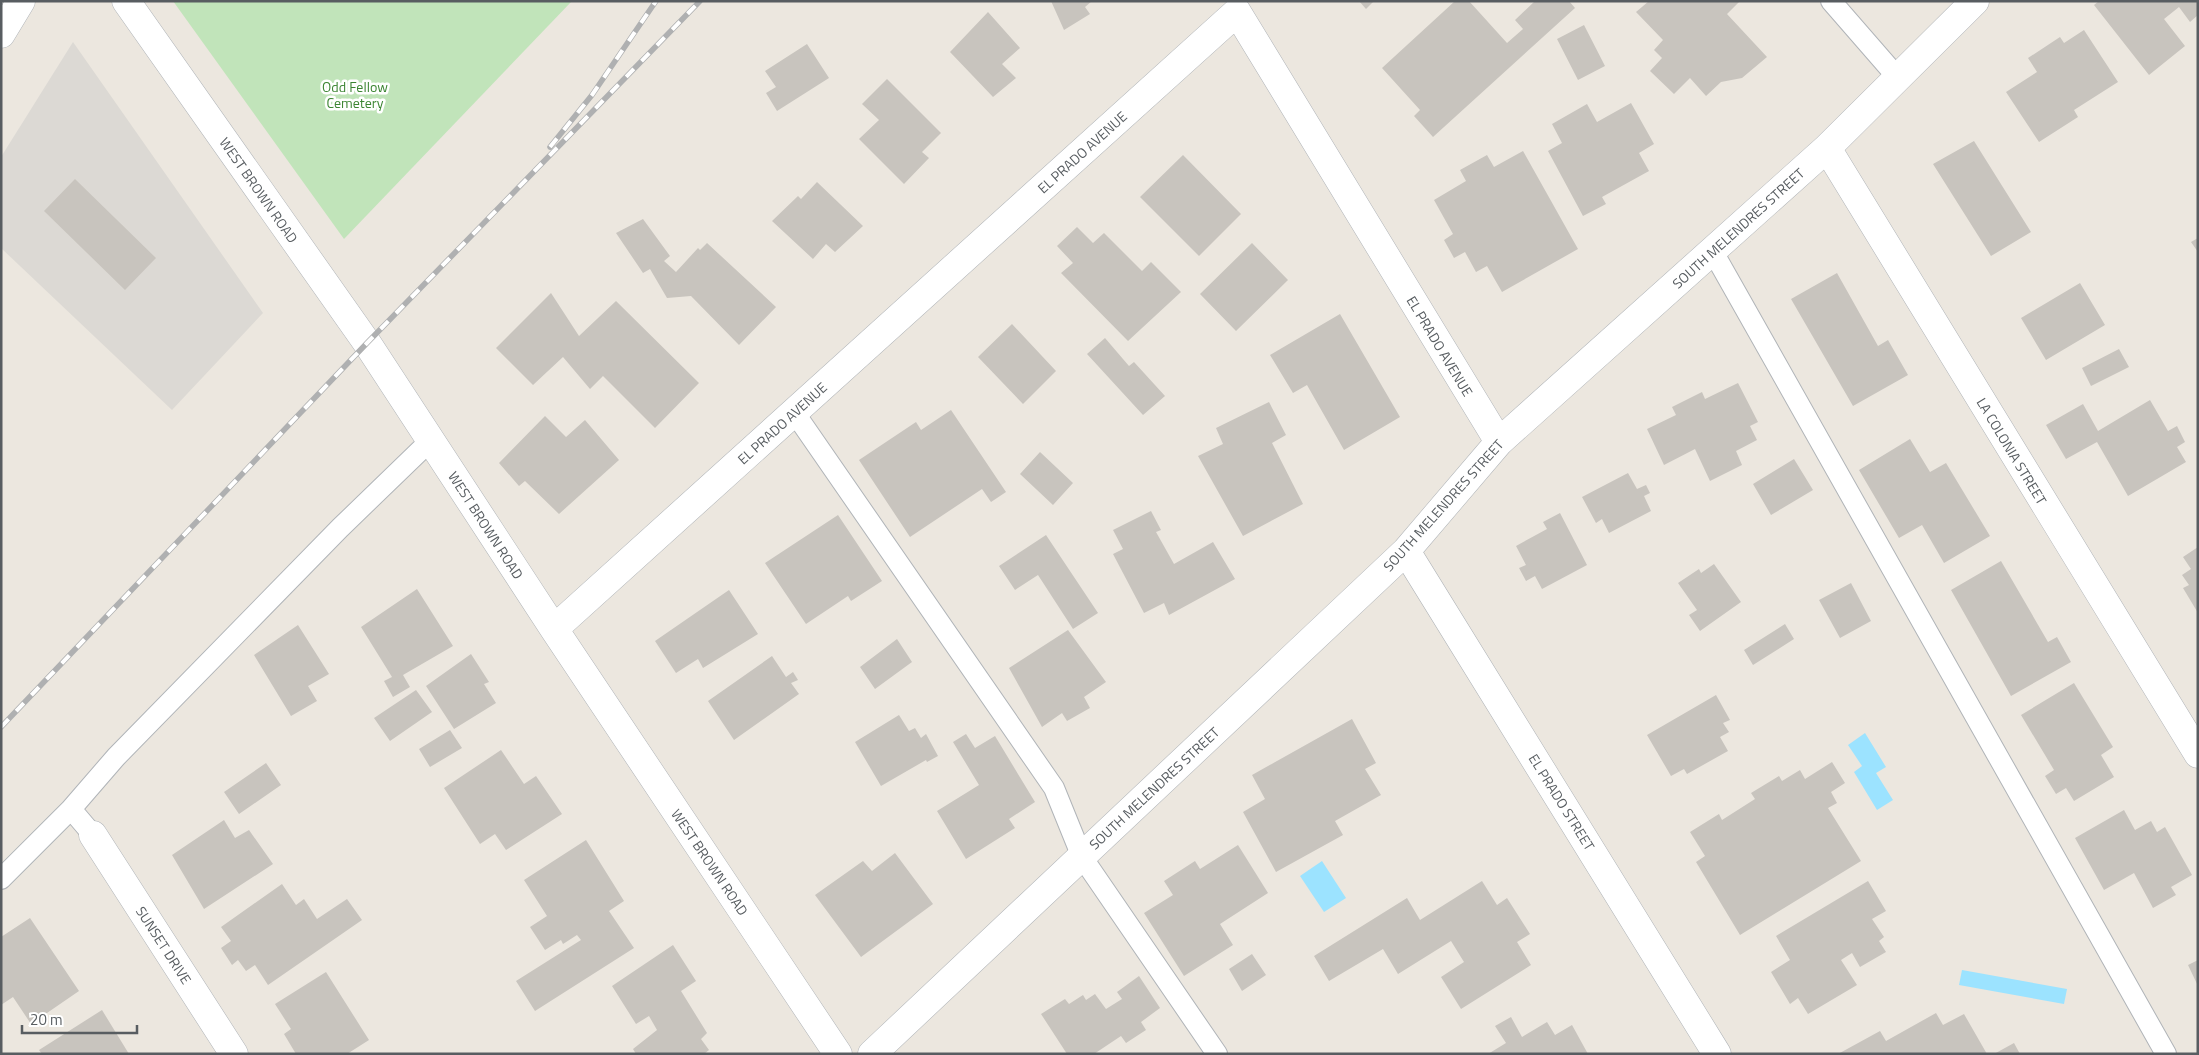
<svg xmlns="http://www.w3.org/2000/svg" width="2199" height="1055" font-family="'Titillium Web',sans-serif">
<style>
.industrial{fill:#dcd9d4}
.green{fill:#c1e4ba}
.water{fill:#9ce3ff}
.building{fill:#c8c4be}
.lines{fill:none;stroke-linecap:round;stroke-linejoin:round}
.lane-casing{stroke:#b0b4b8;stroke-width:22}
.street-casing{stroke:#b0b4b8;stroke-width:29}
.lane{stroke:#fff;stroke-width:20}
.street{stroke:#fff;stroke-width:28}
.rail-casing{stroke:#afb0b1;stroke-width:5.5}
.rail{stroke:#fff;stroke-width:4;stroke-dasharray:11;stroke-linecap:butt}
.labels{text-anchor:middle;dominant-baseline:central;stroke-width:5;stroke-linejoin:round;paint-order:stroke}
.park-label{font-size:14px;fill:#3c8533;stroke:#fff}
.street-label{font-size:14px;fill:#585d61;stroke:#fff}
</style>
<rect width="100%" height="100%" fill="#ece7df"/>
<!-- industrial -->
<path class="industrial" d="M73,42L263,313L172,410L1,248V157Z"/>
<!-- green -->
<path class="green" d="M173,1H572L344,239Z"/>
<!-- water -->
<path class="water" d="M1865,733L1886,767L1876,773L1893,800L1877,810L1854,772L1862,766L1848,745Z
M1322,861L1346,898L1324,912L1300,876Z
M1962,970L2067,989L2064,1004L1959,985Z"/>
<!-- building -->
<path class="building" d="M1051,1H1092L1085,7L1090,14L1064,30Z
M1359,1H1374L1366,9Z
M1455,1H1469L1507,43L1523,29L1515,20L1535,1H1569L1575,8L1433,137L1414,116L1420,110L1382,68Z
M1649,1H1740L1727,14L1767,57L1742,78L1721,82L1706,96L1690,78L1674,94L1650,71L1662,58L1654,50L1663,40L1636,12Z
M2099,1H2198V15L2190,22L2179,7L2164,19L2185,46L2149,75L2094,5Z
M988,12L1020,48L1002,64L1016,78L993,97L950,52Z
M1584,25L1605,66L1578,80L1557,39Z
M2084,30L2118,82L2074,110L2078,117L2039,142L2006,92L2037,72L2028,58L2060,37L2064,43Z
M807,44L829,78L777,111L766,93L776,87L765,71Z
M887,79L941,133L922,152L929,158L904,184L859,139L879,120L862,104Z
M1631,103L1654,144L1639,153L1649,171L1602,197L1606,204L1583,216L1548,151L1562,143L1552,124L1587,104L1597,122Z
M1974,141L2031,232L1991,256L1933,164Z
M1523,151L1578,249L1502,292L1487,266L1476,272L1465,252L1454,258L1444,240L1453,234L1434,200L1466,181L1460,170L1487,155L1494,167Z
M1183,155L1241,214L1199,256L1140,197Z
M75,179L156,258L125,290L44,211Z
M817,182L863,226L835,252L826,244L813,259L772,221L798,196L801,199Z
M643,219L670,256L664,261L676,272L698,248L700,250L707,243L776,307L739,345L691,296L667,298L650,269L643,273L616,233Z
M1077,227L1093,243L1104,233L1142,271L1151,262L1181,292L1128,341L1061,273L1073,263L1057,246Z
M2198,238V252L2191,242Z
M1252,243L1288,280L1236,331L1200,294Z
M1837,273L1878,346L1888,340L1908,375L1853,406L1791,299Z
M2080,283L2105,325L2046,360L2021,318Z
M551,293L579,336L616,301L699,383L655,428L603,376L590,389L563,357L533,385L496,348Z
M1340,314L1400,417L1344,450L1307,385L1293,393L1270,355Z
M1012,324L1056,371L1023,404L978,357Z
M1105,338L1129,366L1134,362L1165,396L1143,415L1087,354Z
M2119,349L2129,367L2091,386L2082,368Z
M1738,383L1758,422L1750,426L1757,440L1736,451L1742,465L1710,481L1695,449L1664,465L1647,429L1676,415L1672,407L1702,392L1705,399Z
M2150,400L2168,431L2177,426L2185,442L2177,447L2186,462L2128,496L2097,442L2066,459L2046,425L2083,404L2098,431Z
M1269,402L1286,435L1272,443L1303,504L1243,536L1198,456L1223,444L1216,428Z
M951,410L1006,492L991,502L982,489L910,537L859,460L916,422L921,430Z
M545,416L566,437L585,420L619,460L559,514L525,481L519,486L499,463Z
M1910,439L1930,472L1946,463L1990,536L1944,563L1922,525L1899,538L1859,470Z
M1040,452L1073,483L1053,505L1020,474Z
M1794,459L1813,490L1771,515L1753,484Z
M1628,473L1637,489L1646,485L1650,493L1644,496L1651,511L1609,533L1602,519L1596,523L1582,497Z
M1151,511L1161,530L1156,532L1174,564L1213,542L1235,579L1169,615L1164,603L1144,613L1113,554L1123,549L1113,530Z
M1560,513L1587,565L1542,589L1535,576L1526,581L1519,568L1526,565L1516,546L1547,529L1543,522Z
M838,515L882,581L851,601L848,596L806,624L765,563Z
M1046,535L1098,613L1073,629L1038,575L1015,590L999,566Z
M2198,547V613L2183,588L2189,585L2182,575L2191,569L2183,557Z
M2001,561L2048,642L2057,637L2071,662L2011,696L1951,590Z
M1714,564L1741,602L1700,631L1689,615L1697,610L1678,583L1699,569L1701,573Z
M1851,583L1871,621L1840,638L1819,600Z
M417,589L453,646L403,675L410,687L393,697L384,681L392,677L361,627Z
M729,590L758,634L703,668L698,659L676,673L655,641Z
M1785,624L1794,639L1753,665L1744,650Z
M298,625L329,674L308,686L317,701L291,716L254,655Z
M1068,630L1106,682L1084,697L1090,708L1067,721L1062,713L1042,727L1009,668Z
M897,639L912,662L875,689L860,667Z
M471,654L489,682L484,684L496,703L454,729L426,686Z
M772,656L786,677L793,672L798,680L791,683L799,694L734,740L708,701Z
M2074,683L2113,747L2101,755L2114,777L2074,801L2066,788L2056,794L2045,776L2054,770L2021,715Z
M416,690L432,712L390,741L374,718Z
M1716,695L1730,720L1723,723L1729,732L1720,737L1728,751L1687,774L1684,769L1671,776L1647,735Z
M899,715L909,731L915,728L921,738L926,734L938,756L927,762L926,760L881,786L855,742Z
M1352,719L1376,763L1365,769L1381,795L1335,821L1343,835L1276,872L1243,812L1265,799L1252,775Z
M450,730L462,748L430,767L419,749Z
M966,734L975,748L995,736L1035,802L1009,819L1015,828L966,859L937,811L979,785L953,742Z
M501,750L524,784L536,776L562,814L506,850L495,834L480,844L444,788Z
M1832,762L1845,783L1831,792L1837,803L1828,808L1861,861L1740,935L1696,862L1705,856L1690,832L1719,814L1722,820L1755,799L1751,793L1779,776L1782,781L1800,770L1805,779Z
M266,763L281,785L239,814L224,792Z
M2124,810L2135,830L2151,821L2157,832L2165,827L2192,875L2171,887L2176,895L2153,908L2134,873L2104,890L2075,838Z
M224,820L235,838L249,830L273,864L204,909L172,855Z
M586,840L624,901L609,911L634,948L535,1011L516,981L581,940L577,935L563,944L561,940L545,950L530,927L547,916L524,880Z
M1238,845L1268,893L1220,924L1233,945L1184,976L1144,913L1173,895L1164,881L1195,861L1200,869Z
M895,853L933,904L861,957L815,895L863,861L872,871Z
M1482,881L1497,905L1507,898L1530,934L1517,942L1531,965L1461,1009L1441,977L1464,962L1451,941L1398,974L1383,949L1329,981L1314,956L1407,898L1420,920Z
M1868,881L1886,911L1872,919L1884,937L1879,941L1886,952L1860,967L1852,953L1841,960L1857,985L1808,1014L1798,998L1790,1004L1771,972L1790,960L1776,936Z
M282,884L296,905L304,899L317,919L347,899L362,920L268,985L255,965L246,971L238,960L232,965L221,948L231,941L221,927Z
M30,918L79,991L31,1024L13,997L1,1005V937Z
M673,945L696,981L681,991L707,1033L701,1039L709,1050L704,1054H636L633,1049L657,1030L649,1016L636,1024L612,986Z
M1252,954L1266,975L1242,991L1229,969Z
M2198,960V986L2188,965Z
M326,972L369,1040L347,1054H296L284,1034L291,1029L275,1004Z
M1139,976L1160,1008L1141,1022L1146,1030L1126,1043L1121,1036L1094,1054H1067L1041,1014L1065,999L1069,1004L1083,995L1086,1000L1095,994L1106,1009L1122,999L1117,992Z
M102,1010L129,1054H42L39,1050Z
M1936,1013L1943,1025L1964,1014L1987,1054H1838L1880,1031L1886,1041Z
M1511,1017L1522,1037L1547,1022L1555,1035L1572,1025L1588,1054H1488L1506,1043L1495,1026Z
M2014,1043L2020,1054H1994Z"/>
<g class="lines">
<defs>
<path id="lane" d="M1831,1L1898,78
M1712,250L2166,1054
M794,412L1054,788L1082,857L1217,1054
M71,809L116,757L340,528L431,440
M1,879L71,809L93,835"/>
<path id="street" d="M126,1L367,343L554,629L838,1054
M1,34L21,1
M1827,148L2198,754
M1406,551L1717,1054
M554,629L1237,12L1499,442
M93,835L234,1054
M872,1054L1406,551L1499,442L1827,148L1975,1"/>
</defs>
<!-- lane casing -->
<use href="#lane" class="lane-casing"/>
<!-- street casing -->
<use href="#street" class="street-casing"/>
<!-- lane -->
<use href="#lane" class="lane"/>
<!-- street -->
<use href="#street" class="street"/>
<defs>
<path id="rail" d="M550,147L592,95L656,1
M1,727L367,343L700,1"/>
</defs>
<!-- rail casing -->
<use href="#rail" class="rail-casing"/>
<!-- rail -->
<use href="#rail" class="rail"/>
</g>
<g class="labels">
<!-- park labels -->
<g class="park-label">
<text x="355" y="86">Odd Fellow<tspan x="355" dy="16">Cemetery</tspan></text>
</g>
<!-- street labels -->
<g class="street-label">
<text transform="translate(1082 152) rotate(-42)">EL PRADO AVENUE</text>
<text transform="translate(259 190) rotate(55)">WEST BROWN ROAD</text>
<text transform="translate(1738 228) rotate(-42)">SOUTH MELENDRES STREET</text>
<text transform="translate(1440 346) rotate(59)">EL PRADO AVENUE</text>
<text transform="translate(782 423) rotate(-42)">EL PRADO AVENUE</text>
<text transform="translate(2012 451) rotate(59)">LA COLONIA STREET</text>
<text transform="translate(1443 505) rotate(-48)">SOUTH MELENDRES STREET</text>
<text transform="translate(486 525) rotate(57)">WEST BROWN ROAD</text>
<text transform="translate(1154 788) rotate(-43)">SOUTH MELENDRES STREET</text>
<text transform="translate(1562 802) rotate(58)">EL PRADO STREET</text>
<text transform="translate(710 862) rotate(56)">WEST BROWN ROAD</text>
<text transform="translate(164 945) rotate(57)">SUNSET DRIVE</text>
</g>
</g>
<!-- border -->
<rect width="2199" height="1055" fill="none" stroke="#585d61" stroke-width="5"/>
<!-- scale -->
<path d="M22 1025v8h115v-8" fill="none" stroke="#585d61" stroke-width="2.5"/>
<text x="30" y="1025" font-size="15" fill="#585d61" stroke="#ffffff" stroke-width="4" paint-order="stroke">20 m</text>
</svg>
